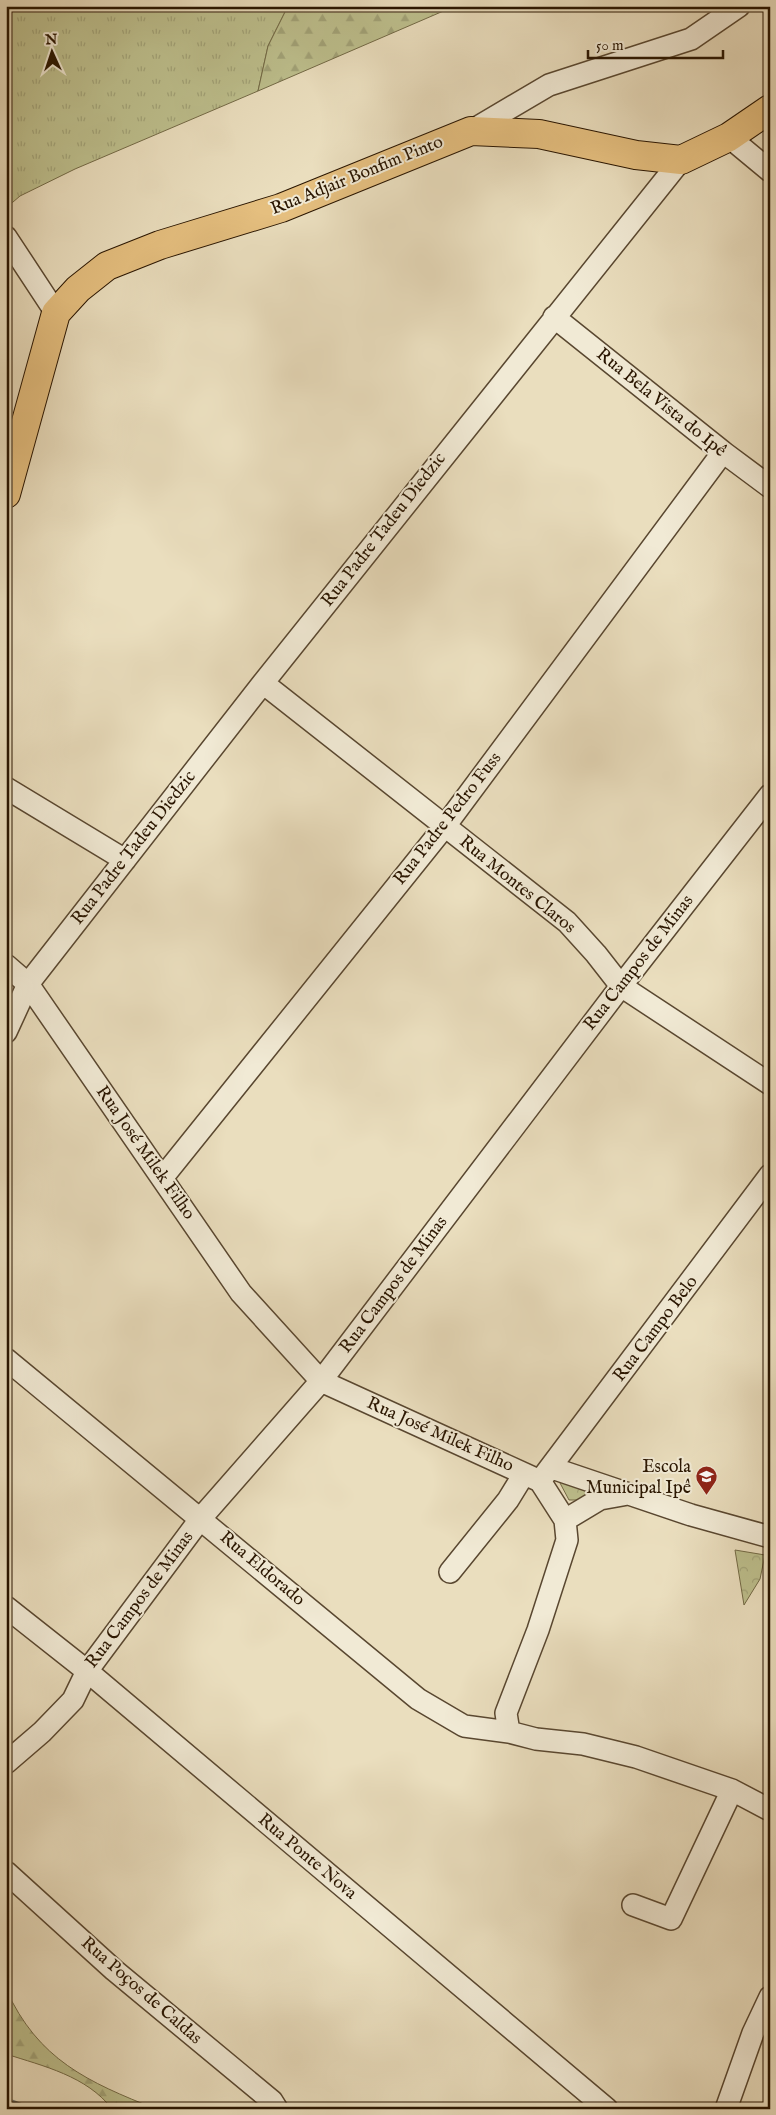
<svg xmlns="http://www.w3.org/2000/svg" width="776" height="2115" font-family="'IM FELL English',serif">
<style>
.grass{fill:url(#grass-tufts);stroke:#736a46}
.forest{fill:url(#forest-firs);stroke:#736a46}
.park{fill:url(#park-crowns);stroke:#736a46}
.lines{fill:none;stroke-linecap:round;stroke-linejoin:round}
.stream{stroke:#707772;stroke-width:5.5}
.minor-casing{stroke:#594730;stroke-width:24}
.major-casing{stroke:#291500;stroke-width:30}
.minor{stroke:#f1ead5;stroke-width:21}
.major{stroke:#e5bf7f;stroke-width:28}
.labels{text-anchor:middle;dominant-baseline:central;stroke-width:4;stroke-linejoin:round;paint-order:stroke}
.street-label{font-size:18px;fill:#291500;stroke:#f1ead5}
.poi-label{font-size:18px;fill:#291500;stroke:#f1ead5;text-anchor:end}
</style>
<defs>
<pattern id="grass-tufts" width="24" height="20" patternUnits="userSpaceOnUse" patternTransform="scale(1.25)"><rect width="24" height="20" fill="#bdbf8d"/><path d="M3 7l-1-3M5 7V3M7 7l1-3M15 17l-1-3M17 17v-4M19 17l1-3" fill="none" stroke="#a2a378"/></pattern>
<pattern id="forest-firs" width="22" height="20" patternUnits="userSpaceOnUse" patternTransform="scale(1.25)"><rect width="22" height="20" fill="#bdbf8d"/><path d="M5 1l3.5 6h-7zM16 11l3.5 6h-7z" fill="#a2a378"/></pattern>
<pattern id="park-crowns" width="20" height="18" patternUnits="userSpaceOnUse" patternTransform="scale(1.25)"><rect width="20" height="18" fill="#bdbf8d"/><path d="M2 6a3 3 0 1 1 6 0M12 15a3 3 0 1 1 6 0" fill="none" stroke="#a2a378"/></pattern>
</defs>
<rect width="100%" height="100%" fill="#eadebe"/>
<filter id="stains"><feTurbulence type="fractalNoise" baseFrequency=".004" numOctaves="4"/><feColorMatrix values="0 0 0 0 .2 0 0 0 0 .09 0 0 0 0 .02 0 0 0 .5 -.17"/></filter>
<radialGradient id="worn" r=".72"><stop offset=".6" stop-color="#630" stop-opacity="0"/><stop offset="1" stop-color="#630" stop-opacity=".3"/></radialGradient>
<!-- grass -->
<path class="grass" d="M6,6H288L268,46L258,91L75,169L20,196L6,208Z"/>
<!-- forest -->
<path class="forest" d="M288,6H455L258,91L268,46Z
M6,1989C38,2060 88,2082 156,2109H112C87,2076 43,2066 6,2054Z"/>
<!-- park -->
<path class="park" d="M564,1479L597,1489L588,1500H569L560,1483Z
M735,1550L765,1555L760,1579L744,1605Z"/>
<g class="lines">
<!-- stream -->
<path class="stream" d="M6,2100L30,2109"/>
<defs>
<path id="minor" d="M471,131L549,85L691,39L739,6
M729,137L770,171
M6,237L56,313
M554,317L723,452L770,487
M263,683L567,922L596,954L621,986L770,1084
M6,788L125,860
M6,965L28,984L241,1293L321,1381L540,1481L565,1520L567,1540L538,1630L506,1713L509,1732
M6,1032L28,984L263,683L681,160
M163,1177L445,826L723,452
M6,1359L418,1699L464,1726L509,1732L536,1739L583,1744L636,1757L732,1790L770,1810
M552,1468L691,1515L770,1537
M540,1481L770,1175
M565,1520L600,1499L628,1494
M450,1572L508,1500L524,1474
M6,1607L87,1671L607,2109
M6,1763L42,1732L73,1700L87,1671L201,1518L321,1381L621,986L770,795
M6,1872L114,1970L272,2101L277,2109
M633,1905L671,1919L732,1790
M726,2109L753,2033L770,1997"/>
<path id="major" d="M6,494L56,313L78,289L107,266L160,245L281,208L471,131L539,134L636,155L681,160L729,137L770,109"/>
</defs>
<!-- minor casing -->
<use href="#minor" class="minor-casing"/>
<!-- major casing -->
<use href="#major" class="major-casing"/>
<!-- minor -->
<use href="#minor" class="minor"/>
<!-- major -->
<use href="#major" class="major"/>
</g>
<!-- icons -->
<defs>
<symbol id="school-pin" viewBox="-11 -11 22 30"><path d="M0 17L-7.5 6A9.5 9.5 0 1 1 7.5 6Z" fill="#8f2418" stroke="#f1ead5"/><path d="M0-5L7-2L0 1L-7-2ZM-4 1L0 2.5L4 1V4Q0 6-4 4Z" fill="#fff"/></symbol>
</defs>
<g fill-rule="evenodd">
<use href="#school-pin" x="694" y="1464" width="25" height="34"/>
</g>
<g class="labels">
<!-- street labels -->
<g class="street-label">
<text transform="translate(357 176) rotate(-22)">Rua Adjair Bonfim Pinto</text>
<text transform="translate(661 403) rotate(39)">Rua Bela Vista do Ipê</text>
<text transform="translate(384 530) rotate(-52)">Rua Padre Tadeu Diedzic</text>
<text transform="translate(448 819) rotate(-52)">Rua Padre Pedro Fuss</text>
<text transform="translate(134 848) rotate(-52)">Rua Padre Tadeu Diedzic</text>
<text transform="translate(517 885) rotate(39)">Rua Montes Claros</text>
<text transform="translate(639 963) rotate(-52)">Rua Campos de Minas</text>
<text transform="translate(145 1153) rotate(55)">Rua José Milek Filho</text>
<text transform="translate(394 1285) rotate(-53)">Rua Campos de Minas</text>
<text transform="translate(656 1329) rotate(-53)">Rua Campo Belo</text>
<text transform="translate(440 1435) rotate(24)">Rua José Milek Filho</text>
<text transform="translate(262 1569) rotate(40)">Rua Eldorado</text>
<text transform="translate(140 1600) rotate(-53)">Rua Campos de Minas</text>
<text transform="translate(307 1857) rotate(40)">Rua Ponte Nova</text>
<text transform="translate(141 1991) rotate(41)">Rua Poços de Caldas</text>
</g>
<!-- poi labels -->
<g class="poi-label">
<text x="691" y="1467">Escola<tspan x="691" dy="21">Municipal Ipê</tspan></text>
</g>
</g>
<!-- margin -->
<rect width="776" height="2115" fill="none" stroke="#eadebe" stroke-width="25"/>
<rect x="8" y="8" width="761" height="2100" fill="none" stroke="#291500" stroke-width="2.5"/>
<rect x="12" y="12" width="751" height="2090" fill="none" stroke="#291500"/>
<!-- north arrow -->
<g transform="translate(52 52) rotate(357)" stroke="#f1ead5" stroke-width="4" paint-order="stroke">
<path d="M0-4L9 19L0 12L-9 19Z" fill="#291500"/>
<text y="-8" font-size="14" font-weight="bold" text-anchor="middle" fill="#291500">N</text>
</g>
<!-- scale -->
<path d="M588 50v8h135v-8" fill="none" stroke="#291500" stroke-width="2.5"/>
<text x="596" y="50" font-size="15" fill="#291500" stroke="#f1ead5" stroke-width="4" paint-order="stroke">50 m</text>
<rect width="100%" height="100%" filter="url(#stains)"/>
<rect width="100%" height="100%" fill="url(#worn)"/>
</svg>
